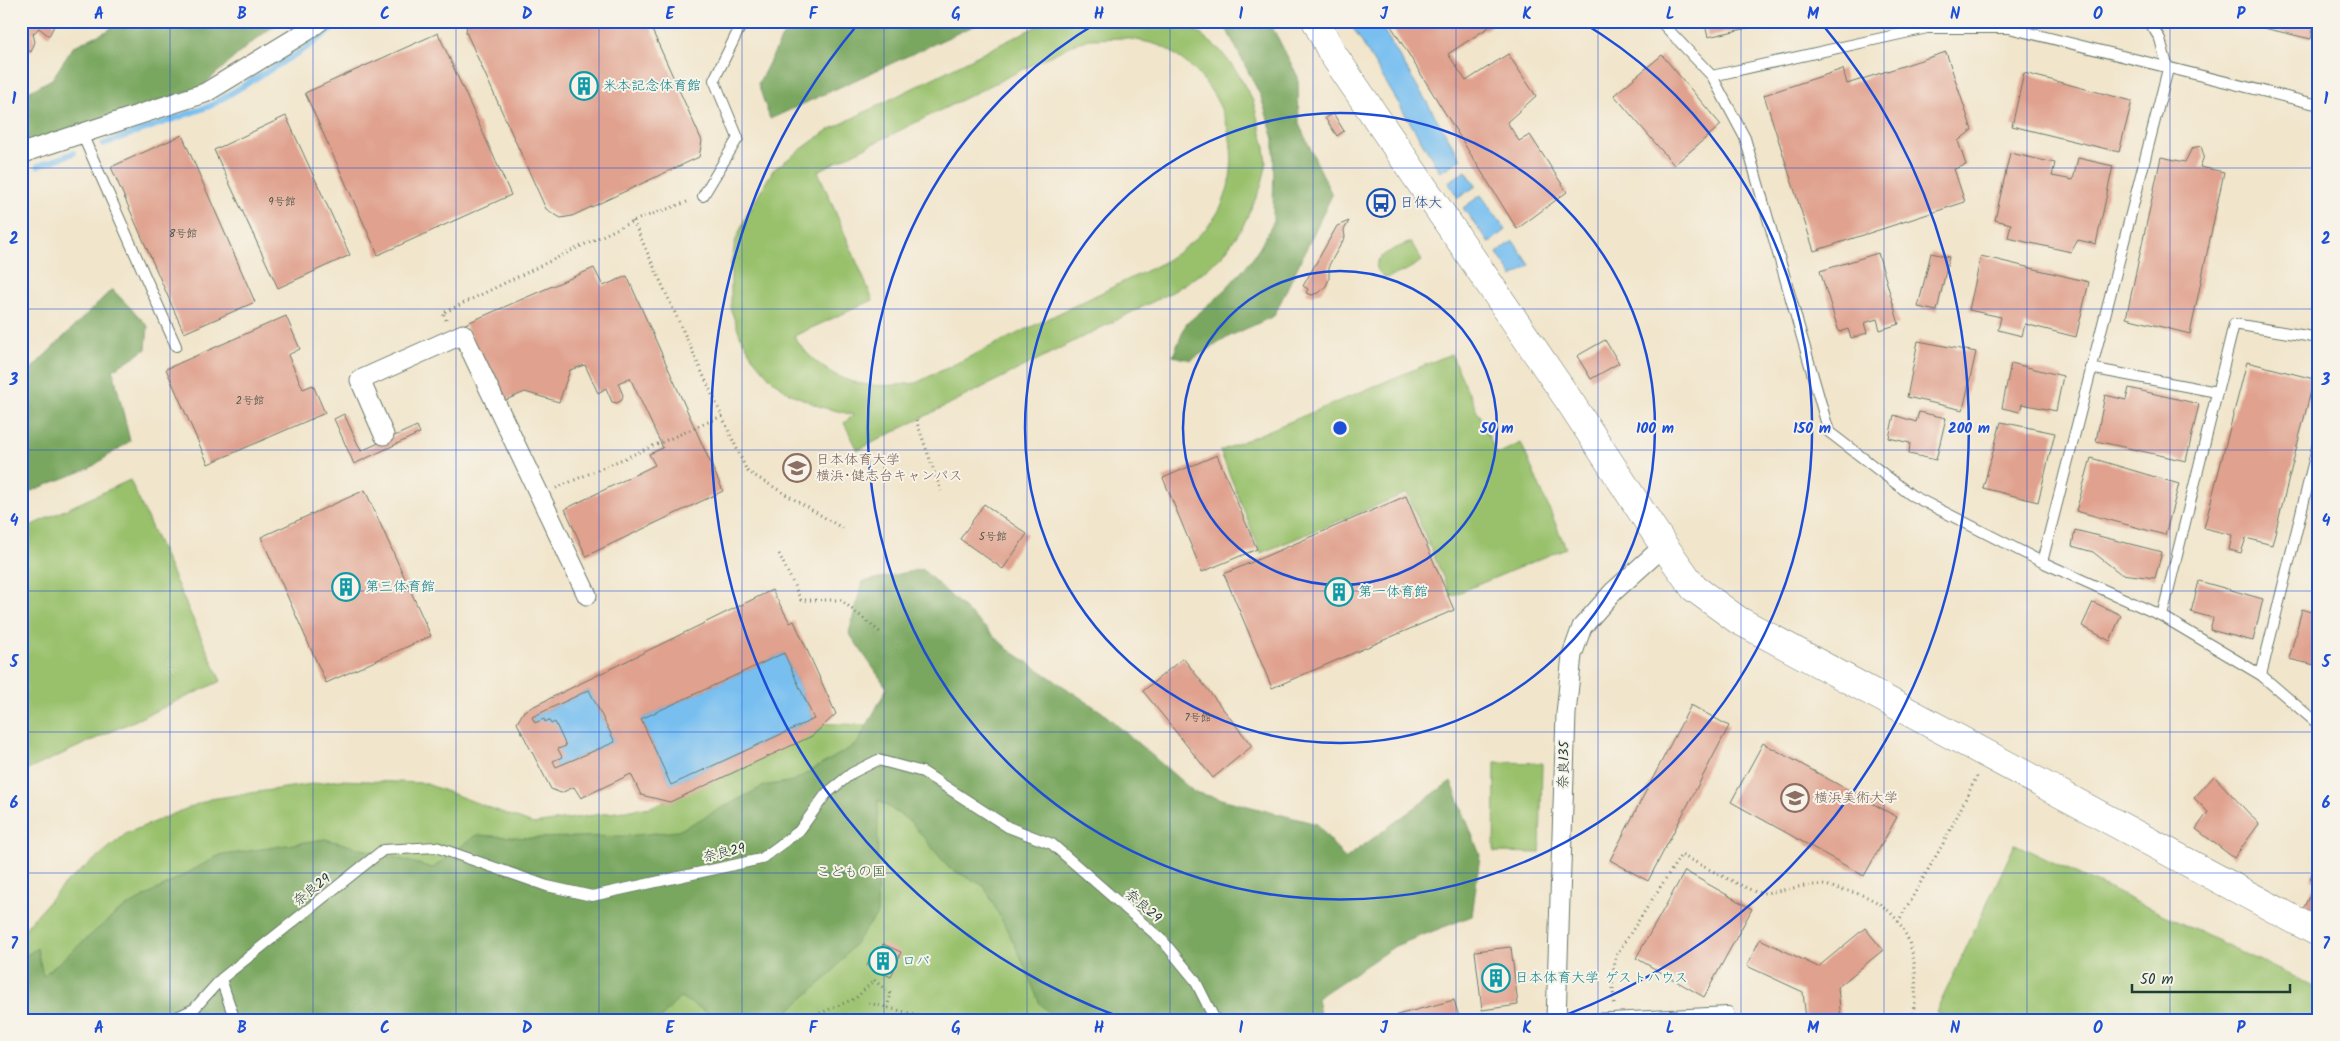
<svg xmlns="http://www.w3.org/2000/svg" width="2340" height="1041" font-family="Kalam,'Klee One',sans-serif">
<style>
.green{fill:#99c16c;stroke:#5c7f50;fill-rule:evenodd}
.forest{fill:#7aa760;stroke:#4c724a}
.water{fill:#78bff0;stroke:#4c7e92}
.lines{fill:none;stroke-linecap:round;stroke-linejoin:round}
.stream{stroke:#78bff0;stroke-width:6}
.building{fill:#e0a18e;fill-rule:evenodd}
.lane-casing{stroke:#687869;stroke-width:12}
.street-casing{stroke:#687869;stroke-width:21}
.secondary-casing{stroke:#687869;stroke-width:29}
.path{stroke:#687869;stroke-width:3;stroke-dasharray:1 4;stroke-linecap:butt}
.lane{stroke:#fff;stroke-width:10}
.street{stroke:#fff;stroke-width:19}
.secondary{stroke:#fff;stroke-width:28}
.grid{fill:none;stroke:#1d4ed8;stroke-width:1;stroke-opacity:0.55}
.ring{fill:none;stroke:#1d4ed8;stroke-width:2.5}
.labels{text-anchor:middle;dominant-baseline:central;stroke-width:4;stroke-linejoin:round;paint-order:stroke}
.number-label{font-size:11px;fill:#4f564a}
.culture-label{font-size:14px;fill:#0d838f;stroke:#f7f3e8;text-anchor:start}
.transit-label{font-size:14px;fill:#164399;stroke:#f7f3e8;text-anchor:start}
.education-label{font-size:14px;fill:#785e54;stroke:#f7f3e8;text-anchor:start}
.street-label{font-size:14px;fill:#1f3d34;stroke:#f7f3e8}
.park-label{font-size:14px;fill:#3e5e42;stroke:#f7f3e8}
.centre{fill:#1d4ed8;stroke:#f7f3e8;stroke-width:2.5}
.ring-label{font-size:15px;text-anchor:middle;font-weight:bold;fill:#1d4ed8;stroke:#f7f3e8;stroke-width:4;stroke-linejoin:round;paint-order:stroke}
.neatline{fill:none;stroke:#1d4ed8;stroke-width:2}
.grid-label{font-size:16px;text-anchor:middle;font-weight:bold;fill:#1d4ed8}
</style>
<rect width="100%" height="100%" fill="#f7f3e8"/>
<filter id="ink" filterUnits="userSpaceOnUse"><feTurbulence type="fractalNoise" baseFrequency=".02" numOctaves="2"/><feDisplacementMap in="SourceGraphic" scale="10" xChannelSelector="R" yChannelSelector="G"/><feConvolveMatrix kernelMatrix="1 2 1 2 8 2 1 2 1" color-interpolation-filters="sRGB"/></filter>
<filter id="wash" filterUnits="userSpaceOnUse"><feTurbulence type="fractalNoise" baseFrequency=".0096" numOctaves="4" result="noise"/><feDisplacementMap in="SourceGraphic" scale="20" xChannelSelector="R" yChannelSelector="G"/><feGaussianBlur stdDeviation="1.12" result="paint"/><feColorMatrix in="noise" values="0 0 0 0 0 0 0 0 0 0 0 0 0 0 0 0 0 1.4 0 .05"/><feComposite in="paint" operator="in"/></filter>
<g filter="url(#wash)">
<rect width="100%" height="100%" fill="#f1e5cb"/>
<!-- green -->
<path class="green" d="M1047,21H1179L1198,32L1220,50L1237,72L1253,101L1265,147L1266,167L1261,187L1242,228L1223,255L1206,270L1174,291L858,450L844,423L854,415L821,407L789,393L771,379L753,358L740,335L731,310V264L735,242L746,217L773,170L825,132ZM1124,38C1136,40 1150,42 1161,46C1167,49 1173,53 1178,57C1223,87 1245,150 1223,202C1212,229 1186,248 1162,263L916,383C898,385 880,387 862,384C835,380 807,358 794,336L873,300L818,171L1076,43L1090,39Z
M1411,242L1422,261L1405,271L1386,278C1359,260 1397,248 1411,242Z
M1451,354L1497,454L1521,443L1566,548L1451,596L1407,493L1261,553L1220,451Z
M130,480L221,681L21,773V530Z
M812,723L892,726L1293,1020H21V933L62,886L127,833L210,799L339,780L424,783L533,824L651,807L738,767Z
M1495,762L1542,763L1540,853L1494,852Z
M2015,844L2319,989V1020H1952L1936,1012Z"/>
<!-- forest -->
<path class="forest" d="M120,21H280L245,48L201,87L21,147V96L52,79L74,46L107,31Z
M806,21H984L770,119L758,84L785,32Z
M1220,21H1269L1298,77L1299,124L1332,195L1274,316L1230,336L1191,360L1173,356L1186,324L1218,297L1243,270L1259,249L1273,223L1274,139L1261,97L1226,28Z
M112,289L148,326L146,349L113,370L130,441L90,468L21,495V379Z
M922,569L1009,650L1102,712L1194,792L1317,824L1345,859L1451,781L1480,855L1472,916L1395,946L1317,998L1321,1020H1055L1039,1002L1020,955L984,886L949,868L911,822L878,800L877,915L830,975L778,1020H721L680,997L659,1020H21V959L37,948L43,976L119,911L218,856L325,839L433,868L476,835L529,838L625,836L678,831L764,786L793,781L857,744L887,688L849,633L862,582Z"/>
<!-- water -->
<path class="water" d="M1349,21H1378L1461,159L1440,172Z
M1466,171L1476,186L1458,198L1448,182Z
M1481,195L1506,230L1489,243L1463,208Z
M1513,241L1530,265L1513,277L1497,253Z
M784,653L814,719L671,785L641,719Z
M589,690L615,742L556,767L532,717Z"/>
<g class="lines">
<!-- stream -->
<path class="stream" d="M103,144L210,106L306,48L343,21
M38,166L74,153"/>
</g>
<g id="blocks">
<!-- building -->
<path class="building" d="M21,21H51L55,24L49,36L39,28L33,34L35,42L31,52L21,47Z
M467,21H648L702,141L699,157L572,216L561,218L554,214L546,209L466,32Z
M1388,21H1498L1448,54L1466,81L1508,54L1536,96L1507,122L1519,141L1530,135L1567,192L1517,229Z
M1704,21H1774V22L1708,37Z
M2319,21V25L2314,24L2311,39L2238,22Z
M438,33L511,195L378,255L305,93Z
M1946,52L1972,130L1958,141L1966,165L1954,169L1965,202L1814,251L1764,95L1843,69L1847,84Z
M1662,55L1721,125L1674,165L1614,95Z
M2024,73L2132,101L2119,152L2012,126Z
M1333,113L1344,131L1337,136L1325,118Z
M286,116L350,255L278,288L214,150Z
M182,135L255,302L184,333L111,167Z
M2201,146L2204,156L2200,167L2224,172L2190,334L2126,318L2161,157L2185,162L2192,148Z
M2010,153L2055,163L2052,176L2073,180L2078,158L2113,166L2096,244L2078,240L2071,252L2008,238L2011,224L1995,220Z
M1349,221L1344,230L1345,237L1329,265V279L1326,286L1320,292L1312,295L1306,293L1308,289L1303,286L1337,226Z
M1878,253L1899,324L1880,330L1877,319L1864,323L1867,333L1851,338L1848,329L1839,332L1820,271Z
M1931,253L1949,257L1937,311L1918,307Z
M1981,256L2089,282L2076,337L2025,324L2022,336L1998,330L2001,317L1969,310Z
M594,268L603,286L627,276L723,491L586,556L565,509L655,465L649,454L663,448L630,378L618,383L623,395L622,400L617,403L612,402L606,388L598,393L585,365L570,370L559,402L525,392L501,402L465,324Z
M286,316L300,349L288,355L303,389L313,385L325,413L208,464L166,369Z
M1605,340L1619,363L1591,379L1577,356Z
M1918,341L1976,352L1963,410L1907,397Z
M2247,362L2314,379L2272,545L2246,538L2241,553L2229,550L2232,535L2204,528Z
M2011,363L2063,376L2056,411L2022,404L2020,412L2002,408Z
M2129,388L2199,404L2186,461L2096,441L2105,395L2126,400Z
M1919,412L1946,418L1936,460L1909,454L1910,443L1889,438L1894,415L1916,422Z
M344,414L361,451L417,426L420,433L354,464L334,419Z
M2001,422L2055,433L2038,502L1983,488Z
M1217,455L1257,549L1202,572L1163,478Z
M2091,458L2179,484L2165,535L2076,511Z
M365,490L431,636L326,683L261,537Z
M1406,496L1454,610L1272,688L1224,574Z
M984,504L1027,534L1003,569L960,539Z
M2075,530L2162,552L2155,578L2121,574L2093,552L2072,546Z
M2318,549H2319V575L2313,574Z
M2199,581L2263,599L2253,641L2210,630L2213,618L2191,612Z
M772,590L790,623L794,621L836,714L812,736L670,802L641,795L631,774L581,798L574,787L561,793L551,789L517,723L524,711ZM784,653L814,719L671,785L641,719ZM589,690L615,742L556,767L553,761L562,757L558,749L566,746L555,722L551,724L549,720L545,722L544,719L535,723L532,717Z
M2093,602L2121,615L2110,641L2082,626Z
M2302,609L2319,614V666L2289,659Z
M1183,658L1252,746L1213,778L1143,691Z
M1691,705L1729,726L1648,881L1610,860Z
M1763,743L1897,817L1864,876L1731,802Z
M2214,776L2259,824L2234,858L2196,829L2208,812L2194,798Z
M2319,863V918L2303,909L2316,882L2310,878Z
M1685,871L1752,909L1704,997L1636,958Z
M1865,928L1883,950L1838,987L1841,1020H1806L1803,992L1747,966L1760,939L1818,967Z
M883,944L901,952L891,977L867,966L872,953L879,956Z
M1511,947L1518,1005L1482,1010L1475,951Z
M1454,1000L1460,1020H1398L1397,1015Z"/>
</g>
</g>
<g filter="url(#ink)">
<use href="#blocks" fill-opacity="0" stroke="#687869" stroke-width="1"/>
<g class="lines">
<defs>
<path id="lane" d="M1660,21L1712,76L1745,138L1829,432L1911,495L2042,562L2162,616L2261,675L2319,725
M1712,76L1927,28H2009L2319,105
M82,134L176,346
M703,196L738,138L714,80L743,21
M2090,368L2217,392
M2042,562L2168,69L2160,39L2149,21
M2162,616L2234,324L2319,338
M2261,675L2319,440
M221,979L234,1018L239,1020
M171,1020L194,1009L221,979L383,850L436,847L547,886L592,896L761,859L799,831L826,794L852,773L878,760L923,772L1008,827L1052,844L1163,941L1195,980L1215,1020
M1573,1020L1728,1012L1729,1020"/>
<path id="street" d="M21,155L31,150L205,93L307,31L320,21
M384,435L360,380L463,334L587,595
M1556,1020L1566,714L1572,655L1582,627L1613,592L1664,546"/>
<path id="secondary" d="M1316,21L1332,53L1572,405L1664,546L1694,588L1738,620L2319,933"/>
</defs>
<!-- lane casing -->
<use href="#lane" class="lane-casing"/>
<!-- street casing -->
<use href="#street" class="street-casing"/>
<!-- secondary casing -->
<use href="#secondary" class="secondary-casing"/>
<!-- path -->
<path class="path" d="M633,221L747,471L842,528
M446,320L443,313L633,221L690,201
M916,420L941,491
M556,488L722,416
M779,554L801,600H841L881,633
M1898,922L1944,842L1977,776
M869,1003L921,1016
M1614,1004L1612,975L1617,954L1681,855C1694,861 1751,892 1760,893C1776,893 1799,885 1817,885C1825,884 1835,888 1843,890C1911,902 1923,961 1912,1020
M813,1020L816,1015L856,998L874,980L891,994L887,1007
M920,1020L921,1016L935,1020"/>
<!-- lane -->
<use href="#lane" class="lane"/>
<!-- street -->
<use href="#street" class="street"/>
<!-- secondary -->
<use href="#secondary" class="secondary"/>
</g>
</g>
<!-- grid -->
<path class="grid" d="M170,21V1020M313,21V1020M456,21V1020M599,21V1020M742,21V1020M884,21V1020M1027,21V1020M1170,21V1020M1313,21V1020M1456,21V1020M1598,21V1020M1741,21V1020M1884,21V1020M2027,21V1020M2170,21V1020M21,168H2319M21,309H2319M21,450H2319M21,591H2319M21,732H2319M21,873H2319"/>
<!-- distance rings -->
<g class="ring">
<circle cx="1340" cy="428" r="157"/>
<circle cx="1340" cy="428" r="315"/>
<path d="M1580 21A472 472 0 1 1 1100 21"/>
<path d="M1125 1019A629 629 0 0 1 858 24M1822 24A629 629 0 0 1 1555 1019"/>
</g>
<!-- icons -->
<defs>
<symbol id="building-ring" viewBox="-11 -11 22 22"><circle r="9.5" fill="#f7f3e8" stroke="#0f9aa8" stroke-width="1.5"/><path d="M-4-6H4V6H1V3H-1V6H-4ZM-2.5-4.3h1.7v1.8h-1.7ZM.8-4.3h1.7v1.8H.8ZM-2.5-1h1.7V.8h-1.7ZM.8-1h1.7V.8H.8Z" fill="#0f9aa8"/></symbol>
<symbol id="bus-ring" viewBox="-11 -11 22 22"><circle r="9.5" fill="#f7f3e8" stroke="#1a4fb4" stroke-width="1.5"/><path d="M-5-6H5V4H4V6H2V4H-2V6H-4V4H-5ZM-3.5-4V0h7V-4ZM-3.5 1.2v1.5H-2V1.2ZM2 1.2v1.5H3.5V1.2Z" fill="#1a4fb4"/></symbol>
<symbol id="university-ring" viewBox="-11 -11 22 22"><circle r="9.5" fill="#f7f3e8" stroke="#8d6e63" stroke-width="1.5"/><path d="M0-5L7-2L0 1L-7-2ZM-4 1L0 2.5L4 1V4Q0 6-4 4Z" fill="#8d6e63"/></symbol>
</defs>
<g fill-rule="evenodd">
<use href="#building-ring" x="568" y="70" width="32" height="32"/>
<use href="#bus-ring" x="1365" y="187" width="32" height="32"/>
<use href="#university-ring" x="781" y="452" width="32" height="32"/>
<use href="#building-ring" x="330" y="571" width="32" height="32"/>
<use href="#building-ring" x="1323" y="576" width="32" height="32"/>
<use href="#university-ring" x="1779" y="782" width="32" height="32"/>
<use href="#building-ring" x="867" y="945" width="32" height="32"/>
<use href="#building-ring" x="1480" y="962" width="32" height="32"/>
</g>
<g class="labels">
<!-- number labels -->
<g class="number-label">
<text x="282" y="202">9号館</text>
<text x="183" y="234">8号館</text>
<text x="250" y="401">2号館</text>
<text x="993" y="537">5号館</text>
<text x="1198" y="718">7号館</text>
</g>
<!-- culture labels -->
<g class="culture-label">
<text x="603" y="86">米本記念体育館</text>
<text x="365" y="587">第三体育館</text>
<text x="1358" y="592">第一体育館</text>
<text x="902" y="961">ロバ</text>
<text x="1515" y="978">日本体育大学 ゲストハウス</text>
</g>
<!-- transit labels -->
<g class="transit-label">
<text x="1400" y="203">日体大</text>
</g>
<!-- education labels -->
<g class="education-label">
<text x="816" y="460">日本体育大学<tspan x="816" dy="16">横浜･健志台キャンパス</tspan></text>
<text x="1814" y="798">横浜美術大学</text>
</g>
<!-- street labels -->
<g class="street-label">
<text transform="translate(1564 765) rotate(-88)">奈良135</text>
<text transform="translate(724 853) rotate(-13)">奈良29</text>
<text transform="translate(312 890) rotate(-38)">奈良29</text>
<text transform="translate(1143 906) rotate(41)">奈良29</text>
</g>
<!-- park labels -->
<g class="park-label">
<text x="851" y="872">こどもの国</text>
</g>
</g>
<circle cx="1340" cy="428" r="8" class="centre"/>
<g class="ring-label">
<text x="1497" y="433">50 m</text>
<text x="1655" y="433">100 m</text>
<text x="1812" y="433">150 m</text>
<text x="1969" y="433">200 m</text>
</g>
<!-- margin -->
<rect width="2340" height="1041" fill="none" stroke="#f7f3e8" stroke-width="55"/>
<!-- scale -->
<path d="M2132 984v8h158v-8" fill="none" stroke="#1f3d34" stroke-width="2.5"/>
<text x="2140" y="984" font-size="15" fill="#1f3d34" stroke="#f7f3e8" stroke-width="4" paint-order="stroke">50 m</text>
<rect x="28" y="28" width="2284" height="986" class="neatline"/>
<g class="grid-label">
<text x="99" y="19">A</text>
<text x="242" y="19">B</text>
<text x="385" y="19">C</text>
<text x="527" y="19">D</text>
<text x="670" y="19">E</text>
<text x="813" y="19">F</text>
<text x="956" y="19">G</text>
<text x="1099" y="19">H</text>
<text x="1241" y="19">I</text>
<text x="1384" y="19">J</text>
<text x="1527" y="19">K</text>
<text x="1670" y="19">L</text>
<text x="1813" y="19">M</text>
<text x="1955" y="19">N</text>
<text x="2098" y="19">O</text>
<text x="2241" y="19">P</text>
<text x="14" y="104">1</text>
<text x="2326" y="104">1</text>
<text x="14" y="244">2</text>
<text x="2326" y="244">2</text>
<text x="14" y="385">3</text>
<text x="2326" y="385">3</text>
<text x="14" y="526">4</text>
<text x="2326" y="526">4</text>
<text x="14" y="667">5</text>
<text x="2326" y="667">5</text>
<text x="14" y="808">6</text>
<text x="2326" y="808">6</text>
<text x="14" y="949">7</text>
<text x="2326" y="949">7</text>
<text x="99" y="1033">A</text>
<text x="242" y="1033">B</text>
<text x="385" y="1033">C</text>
<text x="527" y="1033">D</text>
<text x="670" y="1033">E</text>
<text x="813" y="1033">F</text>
<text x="956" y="1033">G</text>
<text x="1099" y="1033">H</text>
<text x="1241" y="1033">I</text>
<text x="1384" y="1033">J</text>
<text x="1527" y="1033">K</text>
<text x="1670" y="1033">L</text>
<text x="1813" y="1033">M</text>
<text x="1955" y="1033">N</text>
<text x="2098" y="1033">O</text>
<text x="2241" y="1033">P</text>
</g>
</svg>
